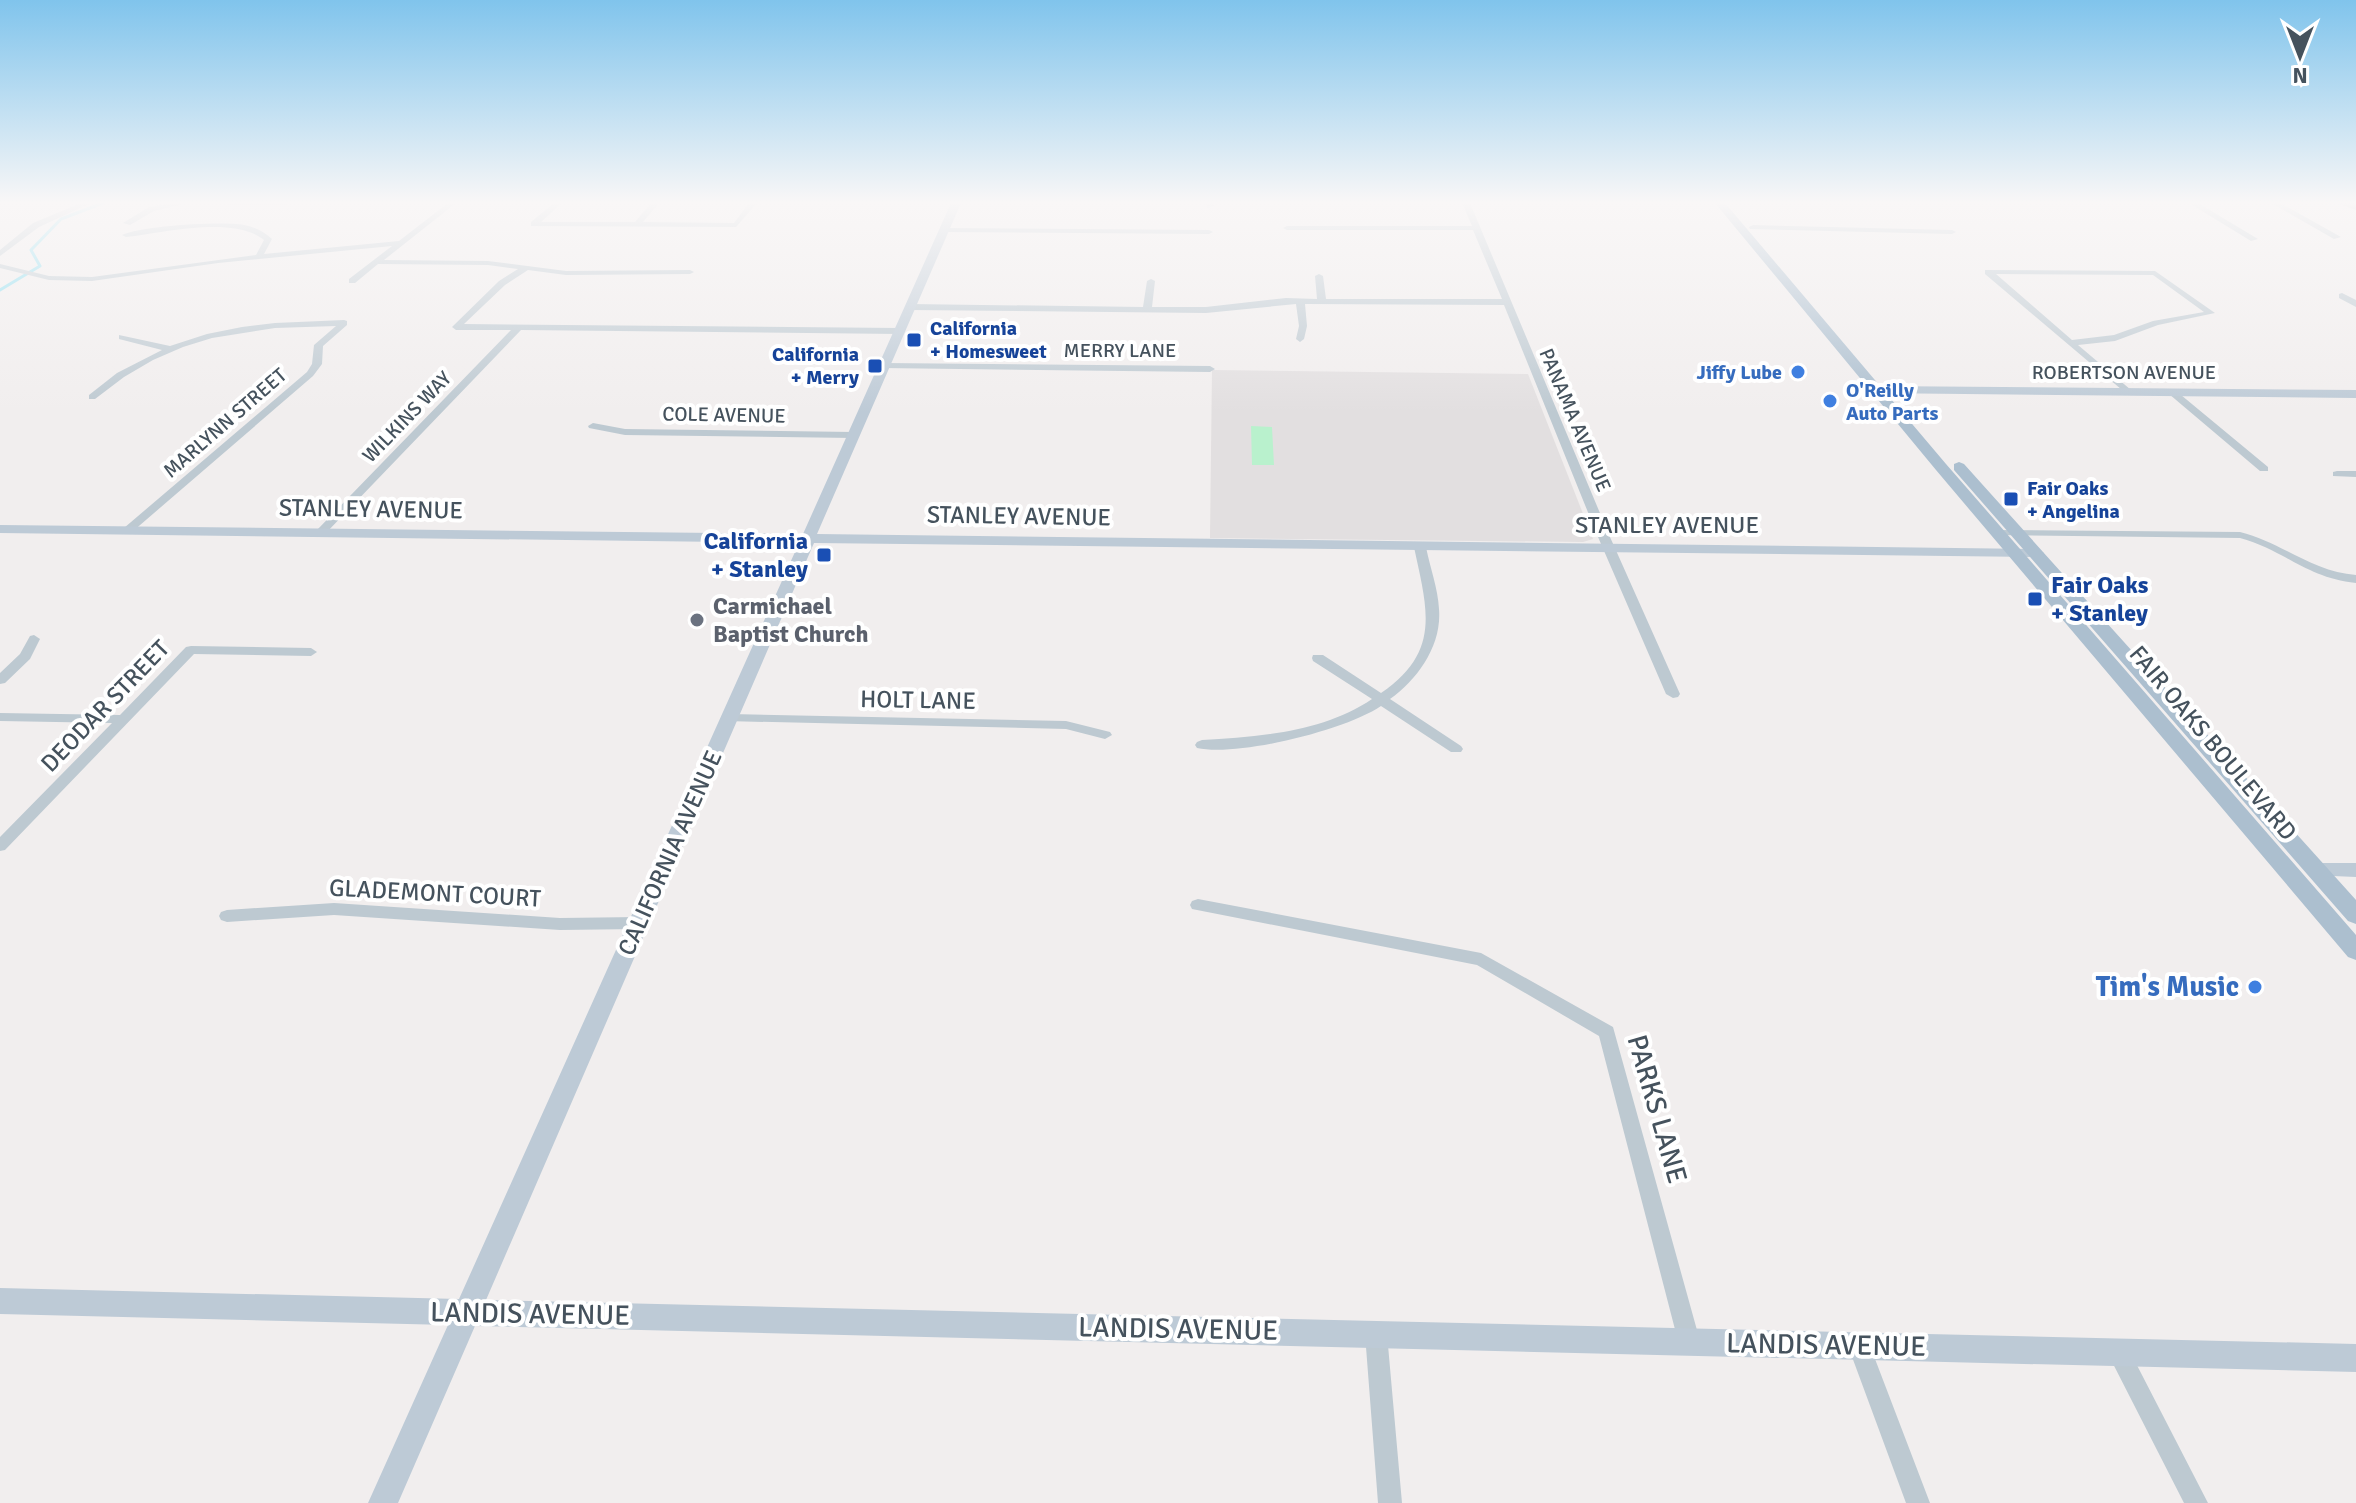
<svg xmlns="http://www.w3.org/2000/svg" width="2356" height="1503" font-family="Signika,sans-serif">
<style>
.education{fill:#e2dfe0}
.green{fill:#b9f1cd}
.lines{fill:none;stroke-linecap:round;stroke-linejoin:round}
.stream{stroke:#84ddf1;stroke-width:3}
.street{fill:#bdc9d1;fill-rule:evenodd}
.secondary{fill:#bdcad6;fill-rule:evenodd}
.primary{fill:#acbfcf;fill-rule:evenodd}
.wall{fill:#aeb0b5}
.transit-dot{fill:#1a4fb4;stroke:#fff;stroke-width:3}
.shop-dot{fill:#3f7fe0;stroke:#fff;stroke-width:3}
.worship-dot{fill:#6b7280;stroke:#fff;stroke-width:3}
.labels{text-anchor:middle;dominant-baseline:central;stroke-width:8;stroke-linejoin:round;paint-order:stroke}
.far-transit-label{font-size:20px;font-weight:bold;fill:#164399;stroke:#fff;text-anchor:start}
.far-street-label{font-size:20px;fill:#45525d;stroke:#fff}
.far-shop-label{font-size:20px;font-weight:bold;fill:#366cbe;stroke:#fff;text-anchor:end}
.street-label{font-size:24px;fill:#45525d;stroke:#fff}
.transit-label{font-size:24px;font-weight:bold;fill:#164399;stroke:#fff;text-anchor:end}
.worship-label{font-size:24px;font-weight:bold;fill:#5b616d;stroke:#fff;text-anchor:start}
.near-shop-label{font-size:28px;font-weight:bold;fill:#366cbe;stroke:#fff;text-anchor:end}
.near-street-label{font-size:28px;fill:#45525d;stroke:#fff}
</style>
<rect width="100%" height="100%" fill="#f1eeee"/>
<!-- education -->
<path class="education" d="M1212,370L1528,374L1593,539L1583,542L1210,538Z"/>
<!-- green -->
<path class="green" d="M1251,426L1272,427L1274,465H1252Z"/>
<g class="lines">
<!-- stream -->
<path class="stream" d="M0,290L40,266L31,250L61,219L103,203"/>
<!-- street -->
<path class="street" d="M81,203H91L39,227L0,256V250L33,223Z
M173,203H188L154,211L130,225L123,223L149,207Z
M226,203H289L285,205H230Z
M448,203H456L384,260L488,261L566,271L690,270L694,272L690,274L566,275L528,270L505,285L464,324L900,328L904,331L900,334L521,330L325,534H317V530L511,330H456L452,327L499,281L518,269L488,265L378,264L355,283H349V279L392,246L218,263L92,281L49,280L0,268V264L49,276L92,277L256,255L264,240C233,215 163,233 126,237L122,235C142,226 220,221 244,225C255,227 263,231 272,239L264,254L399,241Z
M554,203H562L541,222H635L651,203H659L643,222L734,223L749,203H757L736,227L531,226V222Z
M1206,203H1214V206L1207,208Z
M1462,203H1470L1610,537L1680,694L1678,697L1673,698L1666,694L1598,537L1504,305L1305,304L1307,326L1304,339L1300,342L1296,339L1299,326L1296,304L1206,313L910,310L906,307L910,304L1143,307L1147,281L1151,279L1155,281L1152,307H1206L1286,298L1317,299L1315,276L1319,274L1323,276L1326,299H1502L1473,230H1287L1283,228L1287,226H1472Z
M2189,203H2198L2258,239L2251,241Z
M2271,203H2280L2341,237L2334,239Z
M1753,225L1952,230L1956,232L1952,234L1750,229L1749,227Z
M944,228L1209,230L1213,232L1209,234L941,232L940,230Z
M1985,270L2155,271L2215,313L2158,325L2115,341L2078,345L2131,390L2133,392L2128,395L1985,274ZM1996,274L2153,275L2204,312L2153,321L2114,335L2072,340Z
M2342,293L2356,300V307L2339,298V294Z
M344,320L347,321V325L323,346L322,364L313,376L132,532H124V528L307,372L312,364L314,345L336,326L275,328L212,338L183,347L153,360L124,377L95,399H89V395L117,373L162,350L119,339V335L170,346L207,334L242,327L275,323Z
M885,363L1210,366L1215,369L1210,372L882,368L880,366Z
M2169,390H2175L2268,467V471H2260L2169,394Z
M593,423L625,429L854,432L859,435L854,438L625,435L589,428L588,426Z
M2337,471H2356V477L2333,476V472Z
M1998,530L2240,532C2281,542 2313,572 2356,575V583C2307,578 2284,550 2240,538L1994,535L1992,533Z
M1420,544L1426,547C1430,568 1438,588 1439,609C1442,645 1418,679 1390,699L1461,746L1463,749L1461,752H1451L1381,706C1346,730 1238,757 1197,748L1195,745L1197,742L1202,740C1258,737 1324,732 1372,699L1313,661L1312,658L1313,655H1323L1381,693C1442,651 1427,609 1414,547Z
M34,635L40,639L30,659L5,683L0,684V673L20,654L30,636Z
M191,646L311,648L317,652L311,656L194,654L5,850L0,851V837L112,723L0,721V713L120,715L186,647Z
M730,714L1066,721L1110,732L1112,735L1105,739L1066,729L725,721L723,718Z
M1198,899L1481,953L1613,1027L1700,1341L1697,1348L1689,1352L1681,1348L1678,1341L1599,1036L1477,965L1192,909L1190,905L1192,901Z
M334,903L560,918L639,917L645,919L647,923L645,927L639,929L560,930L334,915L227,922L221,920L219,916L221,912L227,910Z
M1376,1324L1383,1327L1387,1334L1402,1503H1378L1365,1334L1369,1327Z
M1859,1335L1867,1338L1930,1503H1906L1848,1346L1851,1338Z
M2118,1341L2126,1344L2208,1503H2184L2107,1352L2110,1344Z"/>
<!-- secondary -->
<path class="secondary" d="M951,203H961L817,534L2037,549L2044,553L2037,557L814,543L486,1300L2356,1344V1372L475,1326L398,1503H368L448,1325L0,1314V1288L459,1299L799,543L0,533V525L803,534Z
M1876,386L2356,390V398L1872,393V387Z
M2317,863H2356V877L2310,875L2307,870L2310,865Z"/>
<!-- primary -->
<path class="primary" d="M1715,203H1725L1946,464L2356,935V960L2348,957L1936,470Z
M1959,462L1964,464L2356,900V924L2348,921L1954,470V464Z"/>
</g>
<!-- wall -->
<path class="wall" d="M2311,203H2356V210L2336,203Z"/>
<!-- sky -->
<linearGradient id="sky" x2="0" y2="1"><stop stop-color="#80c4ec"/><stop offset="0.49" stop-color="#f9f7f7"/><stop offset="1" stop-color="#f9f7f7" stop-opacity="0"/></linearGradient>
<rect width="2356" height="413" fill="url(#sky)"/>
<!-- markers -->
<g class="transit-dot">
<rect x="906" y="332" width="16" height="16" rx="4"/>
<rect x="867" y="358" width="16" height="16" rx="4"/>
<rect x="2003" y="491" width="16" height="16" rx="4"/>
<rect x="816" y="547" width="16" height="16" rx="4"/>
<rect x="2027" y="591" width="16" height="16" rx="4"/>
</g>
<g class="shop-dot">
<circle cx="1798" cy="372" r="8"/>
<circle cx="1830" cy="401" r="8"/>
<circle cx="2255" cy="987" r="8"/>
</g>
<circle class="worship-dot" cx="697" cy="620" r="8"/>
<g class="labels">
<!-- far-transit labels -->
<g class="far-transit-label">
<text x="930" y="328">California<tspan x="930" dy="23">+ Homesweet</tspan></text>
<text x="859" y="354" text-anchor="end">California<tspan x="859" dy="23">+ Merry</tspan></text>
<text x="2027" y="488">Fair Oaks<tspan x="2027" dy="23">+ Angelina</tspan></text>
</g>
<!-- far-street labels -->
<g class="far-street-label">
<text x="1120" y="350">MERRY LANE</text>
<text x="2124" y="372">ROBERTSON AVENUE</text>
<text transform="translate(724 415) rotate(1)">COLE AVENUE</text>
<text transform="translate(407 417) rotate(-46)">WILKINS WAY</text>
<text transform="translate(1575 420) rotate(67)">PANAMA AVENUE</text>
<text transform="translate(225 423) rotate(-41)">MARLYNN STREET</text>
</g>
<!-- far-shop labels -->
<g class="far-shop-label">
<text x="1782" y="372">Jiffy Lube</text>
<text x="1846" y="390" text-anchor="start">O'Reilly<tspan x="1846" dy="23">Auto Parts</tspan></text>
</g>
<!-- street labels -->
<g class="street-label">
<text transform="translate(371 509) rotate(1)">STANLEY AVENUE</text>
<text transform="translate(1019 516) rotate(1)">STANLEY AVENUE</text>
<text x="1667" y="525">STANLEY AVENUE</text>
<text transform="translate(918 700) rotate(1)">HOLT LANE</text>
<text transform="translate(105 706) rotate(-46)">DEODAR STREET</text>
<text transform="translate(2213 743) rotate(50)">FAIR OAKS BOULEVARD</text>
<text transform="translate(670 853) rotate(-66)">CALIFORNIA AVENUE</text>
<text transform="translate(435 893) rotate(3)">GLADEMONT COURT</text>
</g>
<!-- transit labels -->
<g class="transit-label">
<text x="808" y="541">California<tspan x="808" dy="28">+ Stanley</tspan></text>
<text x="2051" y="585" text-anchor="start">Fair Oaks<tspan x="2051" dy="28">+ Stanley</tspan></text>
</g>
<!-- worship labels -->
<g class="worship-label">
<text x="713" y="606">Carmichael<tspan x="713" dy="28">Baptist Church</tspan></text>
</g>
<!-- near-shop labels -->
<g class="near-shop-label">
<text x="2239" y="987">Tim's Music</text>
</g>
<!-- near-street labels -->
<g class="near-street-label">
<text transform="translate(1657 1109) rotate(74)">PARKS LANE</text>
<text transform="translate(530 1314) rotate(1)">LANDIS AVENUE</text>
<text transform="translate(1178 1329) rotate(1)">LANDIS AVENUE</text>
<text transform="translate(1826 1345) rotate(1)">LANDIS AVENUE</text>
</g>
</g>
<!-- north arrow -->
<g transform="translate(2300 56) rotate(180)" stroke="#ffffff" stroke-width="6" paint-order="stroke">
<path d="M0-6L14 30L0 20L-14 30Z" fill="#45525d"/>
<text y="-12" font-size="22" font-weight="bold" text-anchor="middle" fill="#45525d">N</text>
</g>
</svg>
